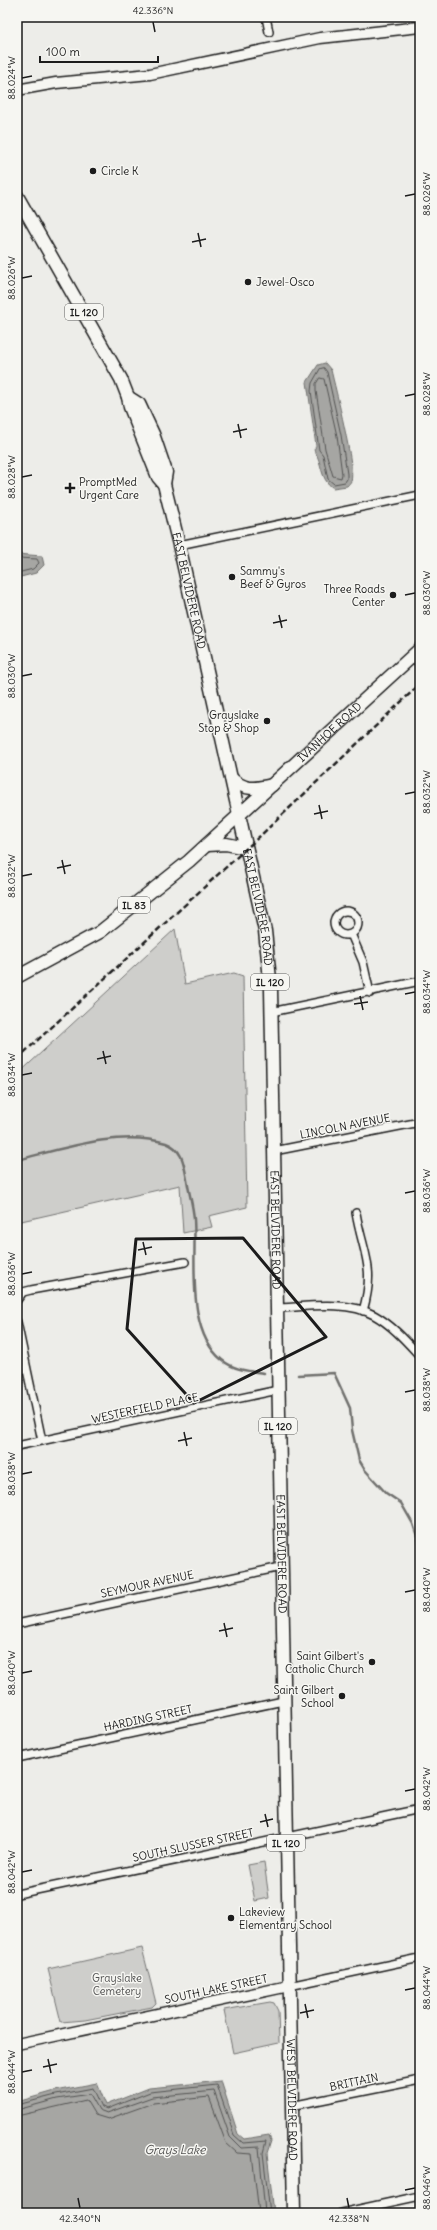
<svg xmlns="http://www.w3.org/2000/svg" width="437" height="2230" font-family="Delius,sans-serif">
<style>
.green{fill:#cececb;stroke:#757574}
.water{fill:#a6a6a3;stroke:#6f6f6d}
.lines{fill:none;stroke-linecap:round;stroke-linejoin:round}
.shore{stroke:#535352;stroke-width:1}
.stream{stroke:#6f6f6d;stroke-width:2.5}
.street-casing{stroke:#1c1c1c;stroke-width:10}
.secondary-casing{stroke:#1c1c1c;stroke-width:13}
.primary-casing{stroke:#1c1c1c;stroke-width:15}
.street{stroke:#f6f6f2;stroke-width:7}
.secondary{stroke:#f6f6f2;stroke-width:10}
.primary{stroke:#f6f6f2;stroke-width:12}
.rail{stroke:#1c1c1c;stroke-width:2.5;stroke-dasharray:6 3;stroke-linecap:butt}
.marked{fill:none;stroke:#1c1c1c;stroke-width:3;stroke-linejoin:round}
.ticks{fill:none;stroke:#1c1c1c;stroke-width:1.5}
.poi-dot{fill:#1c1c1c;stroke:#f6f6f2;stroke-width:1.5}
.labels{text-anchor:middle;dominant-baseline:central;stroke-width:3;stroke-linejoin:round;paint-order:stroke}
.shield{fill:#f6f6f2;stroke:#5d5d5c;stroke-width:1}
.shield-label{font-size:10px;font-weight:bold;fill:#1c1c1c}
.poi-label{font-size:11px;fill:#1c1c1c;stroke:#f6f6f2;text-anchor:start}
.street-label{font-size:11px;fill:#1c1c1c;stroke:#f6f6f2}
.park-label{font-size:11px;fill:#515151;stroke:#f6f6f2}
.water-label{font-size:12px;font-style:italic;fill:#535352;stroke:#f6f6f2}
.neatline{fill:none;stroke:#1c1c1c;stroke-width:1.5}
.ticks-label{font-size:10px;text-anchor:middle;fill:#1c1c1c}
</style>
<rect width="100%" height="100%" fill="#edede9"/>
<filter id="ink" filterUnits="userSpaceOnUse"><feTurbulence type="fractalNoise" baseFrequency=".025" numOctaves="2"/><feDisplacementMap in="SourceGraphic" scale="8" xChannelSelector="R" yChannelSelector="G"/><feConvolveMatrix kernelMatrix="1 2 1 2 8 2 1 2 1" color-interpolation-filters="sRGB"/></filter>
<g filter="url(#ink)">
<!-- green -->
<path class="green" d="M175,929L185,984L234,973L243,976L247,1207L209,1216L212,1227L183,1233L180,1185L17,1222V1075Z
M264,1862L269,1898L255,1901L248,1865Z
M142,1948L156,2003L152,2007L85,2020L61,2022L48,1969Z
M270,2002L274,2003L278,2011L279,2043L233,2053L224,2010Z"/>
<!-- water -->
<path class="water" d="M325,363L331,370C335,387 356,469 351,481C350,483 349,484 347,486L333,488C319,478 323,463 314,450L316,446L307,382L318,365Z
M17,554L42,556L44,565L36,573L17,578Z
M221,2081L238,2134L244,2139L269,2135L271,2141L267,2153L274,2213H17V2102L55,2091L97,2083L106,2105L149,2088Z"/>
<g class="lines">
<!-- shore -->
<path class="shore" d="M324,368L327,372L341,435L347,474V479L345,482L334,484L328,479L323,455L319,450L311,391L312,383L320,369Z
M320,378L324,379L337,436L342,474L341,478L333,476L325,449L316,391V384Z
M17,558L37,559L39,563L33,569L17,573
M17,2105L56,2095L93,2088L102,2107L107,2109L150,2092L217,2085L234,2135L243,2143L266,2141L263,2153L270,2213
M17,2110L57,2099L90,2094L99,2110L107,2113L152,2097L214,2091L230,2137L241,2148L259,2147L265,2213
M17,2116L86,2100L95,2115L108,2119L153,2103L209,2097L226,2143L237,2153L252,2154L259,2213"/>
<!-- stream -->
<path class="stream" d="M17,1160C62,1149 119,1129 166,1143C183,1149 184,1165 187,1180C189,1193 193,1206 194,1219C197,1261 185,1330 222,1360C234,1370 248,1371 264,1373
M298,1375L334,1373L350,1408L352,1430L359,1460L365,1470L386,1493L401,1503L413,1524L420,1545L418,1579L420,1586"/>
<defs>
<path id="street" d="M266,17L269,32
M179,545L420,495
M334 923a12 12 0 1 1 24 0a12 12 0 1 1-24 0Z
M351,934L363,962L370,993
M271,1012L420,981
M274,1151L420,1122
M356,1213C363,1254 376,1266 363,1311
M17,1300L23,1292L31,1290L185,1262
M276,1308C306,1307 346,1300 374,1315C392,1325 406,1341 420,1356
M17,1322L42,1441
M17,1446L278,1390
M17,1624L281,1567
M17,1758L283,1701
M17,1894L420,1809
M289,1986L420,1958
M291,2106L420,2080
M341,2213L420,2196"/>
<path id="secondary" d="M17,90L56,83L150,74L320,38L420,27
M17,2044L289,1986"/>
<g id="primary">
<path d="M17,196L121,379L128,397L130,407L158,477L164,484"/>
<path id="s1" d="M128,397L139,404L153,434L166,472L164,484L179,545L265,931L271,989L294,2213"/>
<path d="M231,778C244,791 255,789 272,785"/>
<path d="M207,845L226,844L246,848"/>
<path id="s2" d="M17,977L100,932L189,861L420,649"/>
</g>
</defs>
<!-- street casing -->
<use href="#street" class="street-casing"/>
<!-- secondary casing -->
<use href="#secondary" class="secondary-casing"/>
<!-- primary casing -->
<use href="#primary" class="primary-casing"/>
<!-- street -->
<use href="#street" class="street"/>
<!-- secondary -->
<use href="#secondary" class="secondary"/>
<!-- primary -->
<use href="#primary" class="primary"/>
<!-- rail -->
<path class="rail" d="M17,1059L260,836L420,684"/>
</g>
</g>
<!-- marked area -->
<path class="marked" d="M243,1238L326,1337L194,1403L127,1329L136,1239Z"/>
<!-- ticks -->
<path class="ticks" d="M153,22L155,32M22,78L32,76M405,196L415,194M198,233L201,247M192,242L206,239M22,278L32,276M405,396L415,394M238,424L241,438M233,432L247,429M22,477L32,475M405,595L415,593M279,615L282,628M273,623L287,620M22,676L32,674M405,794L415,792M319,805L322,819M314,814L328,811M62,860L65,874M57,868L71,865M22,876L32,874M405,994L415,992M360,996L363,1010M354,1004L368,1002M103,1051L106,1064M97,1059L111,1056M22,1075L32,1073M405,1193L415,1191M143,1242L146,1255M138,1250L152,1247M22,1274L32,1272M405,1392L415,1390M184,1432L187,1446M178,1441L192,1438M22,1474L32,1472M405,1592L415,1590M224,1623L227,1637M219,1631L233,1628M22,1673L32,1671M405,1791L415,1789M265,1814L268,1827M260,1822L273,1819M22,1872L32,1870M405,1990L415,1988M305,2004L308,2018M300,2013L314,2010M48,2059L51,2073M43,2067L57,2064M22,2072L32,2070M405,2190L415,2188M78,2198L80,2208M347,2198L349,2208"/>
<!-- markers -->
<g class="poi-dot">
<circle cx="93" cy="171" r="4"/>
<circle cx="248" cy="282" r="4"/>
<path d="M68 482h4v4h4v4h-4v4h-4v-4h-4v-4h4z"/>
<circle cx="232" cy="577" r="4"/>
<circle cx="393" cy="595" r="4"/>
<circle cx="267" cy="721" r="4"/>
<circle cx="372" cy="1662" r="4"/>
<circle cx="342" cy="1696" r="4"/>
<circle cx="231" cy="1918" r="4"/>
</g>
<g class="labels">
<!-- shield labels -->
<g class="shield">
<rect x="65" y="304" width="38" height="16" rx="3"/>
<rect x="118" y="897" width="32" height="16" rx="3"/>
<rect x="251" y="974" width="38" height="16" rx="3"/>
<rect x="259" y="1418" width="38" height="16" rx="3"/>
<rect x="267" y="1835" width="38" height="16" rx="3"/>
</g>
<g class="shield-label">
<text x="84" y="312">IL 120</text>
<text x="134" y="905">IL 83</text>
<text x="270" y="982">IL 120</text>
<text x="278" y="1426">IL 120</text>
<text x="286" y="1843">IL 120</text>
</g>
<!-- poi labels -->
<g class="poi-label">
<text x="101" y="171">Circle K</text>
<text x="256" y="282">Jewel-Osco</text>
<text x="79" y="482">PromptMed<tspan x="79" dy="13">Urgent Care</tspan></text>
<text x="240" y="571">Sammy's<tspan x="240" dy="13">Beef &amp; Gyros</tspan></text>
<text x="385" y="589" text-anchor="end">Three Roads<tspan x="385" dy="13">Center</tspan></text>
<text x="259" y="715" text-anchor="end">Grayslake<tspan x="259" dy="13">Stop &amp; Shop</tspan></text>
<text x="364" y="1656" text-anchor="end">Saint Gilbert's<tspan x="364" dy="13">Catholic Church</tspan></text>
<text x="334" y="1690" text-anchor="end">Saint Gilbert<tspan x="334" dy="13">School</tspan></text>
<text x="239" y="1912">Lakeview<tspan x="239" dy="13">Elementary School</tspan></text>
</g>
<!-- street labels -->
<g class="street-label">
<text stroke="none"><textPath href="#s1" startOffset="208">EAST BELVIDERE ROAD</textPath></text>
<text stroke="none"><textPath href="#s2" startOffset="399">IVANHOE ROAD</textPath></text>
<text stroke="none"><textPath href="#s1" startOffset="532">EAST BELVIDERE ROAD</textPath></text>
<text transform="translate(345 1126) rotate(-11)">LINCOLN AVENUE</text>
<text stroke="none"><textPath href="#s1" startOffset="856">EAST BELVIDERE ROAD</textPath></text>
<text transform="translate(145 1408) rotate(-12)">WESTERFIELD PLACE</text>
<text stroke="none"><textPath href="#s1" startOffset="1180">EAST BELVIDERE ROAD</textPath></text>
<text transform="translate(147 1584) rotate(-12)">SEYMOUR AVENUE</text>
<text transform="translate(148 1718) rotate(-12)">HARDING STREET</text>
<text transform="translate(193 1845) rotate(-12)">SOUTH SLUSSER STREET</text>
<text transform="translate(216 1989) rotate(-12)">SOUTH LAKE STREET</text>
<text transform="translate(354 2082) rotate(-12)">BRITTAIN</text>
<text stroke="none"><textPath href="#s1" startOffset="1726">WEST BELVIDERE ROAD</textPath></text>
</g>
<!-- park labels -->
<g class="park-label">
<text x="117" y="1978">Grayslake<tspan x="117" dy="13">Cemetery</tspan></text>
</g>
<!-- water labels -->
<g class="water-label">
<text x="175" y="2149">Grays Lake</text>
</g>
</g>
<!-- margin -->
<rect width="437" height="2230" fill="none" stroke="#f6f6f2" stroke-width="44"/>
<!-- scale -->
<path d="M40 56v6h118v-6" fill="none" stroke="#1c1c1c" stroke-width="2"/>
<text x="46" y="56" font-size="12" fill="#1c1c1c" stroke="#f6f6f2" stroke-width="3" paint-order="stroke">100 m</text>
<rect x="22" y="22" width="393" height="2186" class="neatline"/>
<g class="ticks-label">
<text x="153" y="14">42.336°N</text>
<text transform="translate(11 78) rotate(-90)" y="4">88.024°W</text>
<text transform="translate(426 194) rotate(-90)" y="4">88.026°W</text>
<text transform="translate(11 278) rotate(-90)" y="4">88.026°W</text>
<text transform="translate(426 394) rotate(-90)" y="4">88.028°W</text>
<text transform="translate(11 477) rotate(-90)" y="4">88.028°W</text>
<text transform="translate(426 593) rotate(-90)" y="4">88.030°W</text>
<text transform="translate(11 676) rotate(-90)" y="4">88.030°W</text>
<text transform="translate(426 792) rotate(-90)" y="4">88.032°W</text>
<text transform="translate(11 876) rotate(-90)" y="4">88.032°W</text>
<text transform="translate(426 992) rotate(-90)" y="4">88.034°W</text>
<text transform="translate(11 1075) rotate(-90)" y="4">88.034°W</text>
<text transform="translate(426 1191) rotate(-90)" y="4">88.036°W</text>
<text transform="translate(11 1274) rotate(-90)" y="4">88.036°W</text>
<text transform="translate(426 1390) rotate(-90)" y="4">88.038°W</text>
<text transform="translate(11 1474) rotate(-90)" y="4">88.038°W</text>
<text transform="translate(426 1590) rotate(-90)" y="4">88.040°W</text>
<text transform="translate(11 1673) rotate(-90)" y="4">88.040°W</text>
<text transform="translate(426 1789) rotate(-90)" y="4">88.042°W</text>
<text transform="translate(11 1872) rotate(-90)" y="4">88.042°W</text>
<text transform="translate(426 1988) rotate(-90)" y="4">88.044°W</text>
<text transform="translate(11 2072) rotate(-90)" y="4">88.044°W</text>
<text transform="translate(426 2188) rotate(-90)" y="4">88.046°W</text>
<text x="80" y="2222">42.340°N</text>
<text x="349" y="2222">42.338°N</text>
</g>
</svg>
